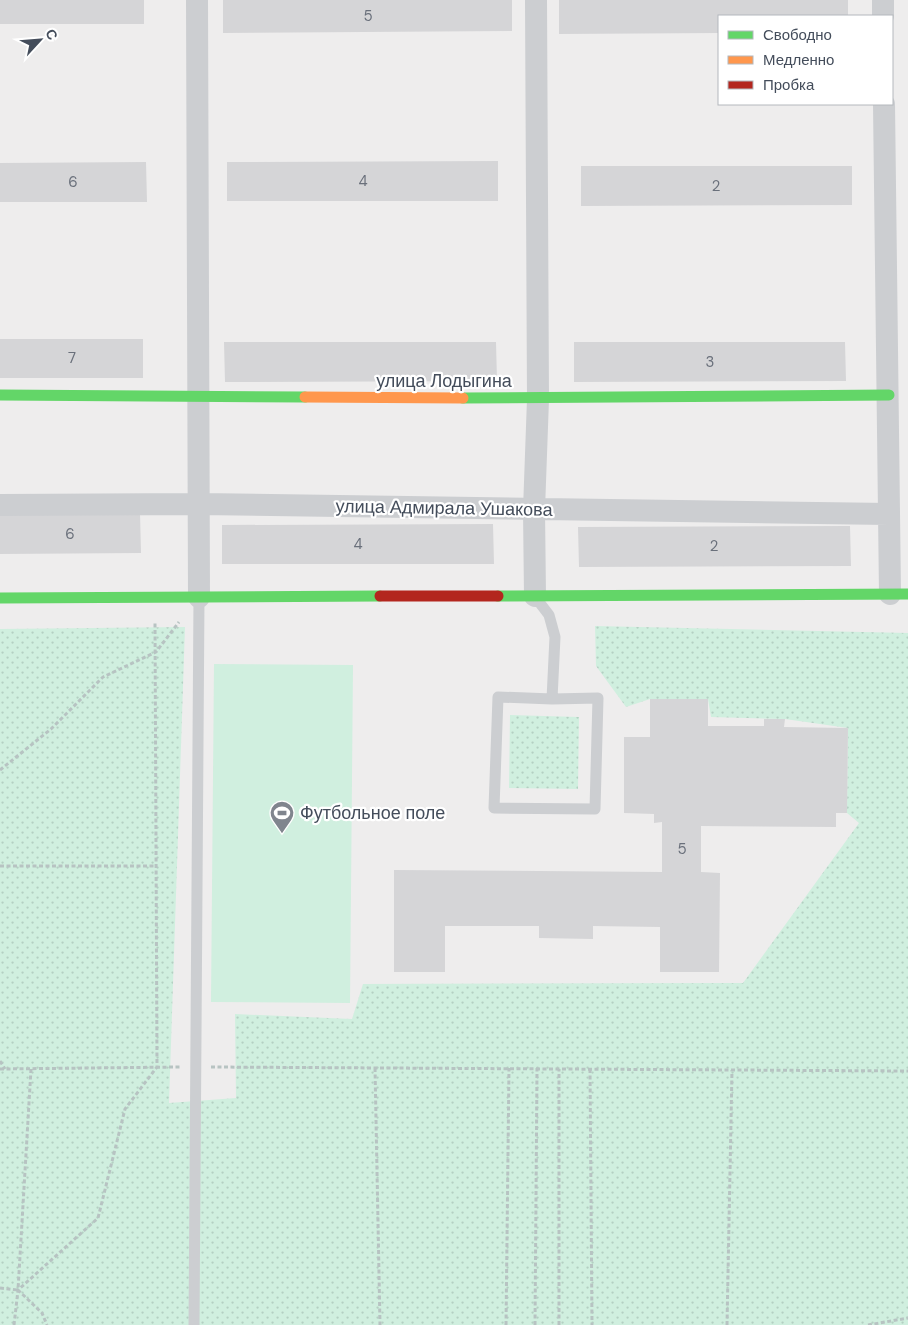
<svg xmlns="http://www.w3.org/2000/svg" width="908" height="1325" font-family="'DM Sans',sans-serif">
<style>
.grass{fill:url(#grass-dots)}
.garden{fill:#d0efdf}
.building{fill:#d5d5d7}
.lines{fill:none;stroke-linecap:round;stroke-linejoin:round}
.path{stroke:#b7c3c2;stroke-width:3;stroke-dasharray:4 2.5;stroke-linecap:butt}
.lane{stroke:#ccced1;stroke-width:11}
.street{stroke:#ccced1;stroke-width:22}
.fast{stroke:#63d668;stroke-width:11}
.slow{stroke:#ff974d;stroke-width:11}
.jam{stroke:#b3261e;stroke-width:11}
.labels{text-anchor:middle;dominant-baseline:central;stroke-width:4.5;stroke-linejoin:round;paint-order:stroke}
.number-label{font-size:15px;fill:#6a707b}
.street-label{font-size:18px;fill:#444d5b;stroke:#fff}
.poi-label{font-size:18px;fill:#444d5b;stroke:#fff;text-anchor:start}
</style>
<defs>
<pattern id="grass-dots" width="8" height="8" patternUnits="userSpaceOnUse" patternTransform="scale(1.25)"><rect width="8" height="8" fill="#d0efdf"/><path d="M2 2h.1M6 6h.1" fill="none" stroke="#b4cfc2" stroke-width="1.8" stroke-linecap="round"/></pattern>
</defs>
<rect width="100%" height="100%" fill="#eeeded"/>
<!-- grass -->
<path class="grass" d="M595,626L908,633V1325H0V629L185,627L169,1103L236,1098L235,1014L352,1019L363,984L743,983L859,823L847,813L848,728L785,719L711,717L708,699H650L626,707L596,666Z
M510,715L579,717L578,789L509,788Z"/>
<!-- garden -->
<path class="garden" d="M214,664L353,665L350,1003L211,1002Z"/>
<!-- building -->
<path class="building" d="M0,0H144V24H0Z
M223,0H512V31L223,33Z
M559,0H848V16H719V33L559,34Z
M498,161V201H227V162Z
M146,162L147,202H0V163Z
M581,166H852V205L581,206Z
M0,339H143V378H0Z
M224,342H496L497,381L225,382Z
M574,342H845L846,381L574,382Z
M140,513L141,553L0,554V514Z
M493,524L494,564H222V525Z
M850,526L851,566L579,567L578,527Z
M650,699H708V726H764V719H785L784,727L848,728L847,813H836V827L701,826V872L720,873L719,972H660V927L593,926V939L539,938V926H445V972H394V870L662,872V822L654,823V814L624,813V737H650Z"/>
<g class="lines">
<!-- path -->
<path class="path" d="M0,770L51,729L103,677L156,652L179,622
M0,866H156
M0,1061L5,1069
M211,1067L908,1071
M375,1068L380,1325
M0,1069L180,1067
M31,1069L18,1290L42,1313L47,1325
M590,1069L592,1325
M0,1288L18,1290
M14,1325L18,1290L98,1218L125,1109L157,1067L155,623
M506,1325L509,1068
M535,1325L537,1068
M559,1325V1069
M727,1325L732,1070
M868,1325L908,1318"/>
<!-- lane -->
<path class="lane" d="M536,598L549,615L555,637L552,699L598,698L595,809L494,808L498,697L552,699
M194,1325L199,597"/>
<!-- street -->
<path class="street" d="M197,0L199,597
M883,0V16
M884,104L890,594
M0,505L200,504L889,514
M535,596L534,510L538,399L536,0"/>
<!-- fast -->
<path class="fast" d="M0,395L305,397
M463,398L889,395
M498,596L908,594
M0,598L380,596"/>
<!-- slow -->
<path class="slow" d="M305,397L463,398"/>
<!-- jam -->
<path class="jam" d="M380,596H498"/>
</g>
<!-- icons -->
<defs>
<symbol id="stadium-pin" viewBox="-11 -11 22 30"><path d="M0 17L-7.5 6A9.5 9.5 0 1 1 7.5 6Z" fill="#80858e" stroke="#fff"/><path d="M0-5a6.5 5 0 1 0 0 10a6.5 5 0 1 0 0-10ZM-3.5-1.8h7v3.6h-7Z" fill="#fff"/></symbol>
</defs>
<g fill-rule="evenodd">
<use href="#stadium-pin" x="268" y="799" width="28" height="38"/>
</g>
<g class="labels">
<!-- number labels -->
<g class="number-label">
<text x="368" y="16">5</text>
<text x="363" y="181">4</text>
<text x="73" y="182">6</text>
<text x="716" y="186">2</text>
<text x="72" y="358">7</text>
<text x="710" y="362">3</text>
<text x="70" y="534">6</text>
<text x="358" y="544">4</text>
<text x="714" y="546">2</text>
<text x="682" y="849">5</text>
</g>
<!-- street labels -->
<g class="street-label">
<text x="444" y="381">улица Лодыгина</text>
<text transform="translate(444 508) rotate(1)">улица Адмирала Ушакова</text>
</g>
<!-- poi labels -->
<g class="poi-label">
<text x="300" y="813">Футбольное поле</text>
</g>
</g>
<!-- legend -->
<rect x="718" y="15" width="175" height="90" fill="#ffffff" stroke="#b4b8bd"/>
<rect x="728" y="31" width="25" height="8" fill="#63d668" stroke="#b4b8bd"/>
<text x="763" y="40" font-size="15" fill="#444d5b">Свободно</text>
<rect x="728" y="56" width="25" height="8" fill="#ff974d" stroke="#b4b8bd"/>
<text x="763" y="65" font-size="15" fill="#444d5b">Медленно</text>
<rect x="728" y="81" width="25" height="8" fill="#b3261e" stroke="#b4b8bd"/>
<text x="763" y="90" font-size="15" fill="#444d5b">Пробка</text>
<!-- north arrow -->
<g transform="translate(40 40) rotate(64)" stroke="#ffffff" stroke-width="4" paint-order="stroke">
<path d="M0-4L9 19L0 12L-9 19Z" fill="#444d5b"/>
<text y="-8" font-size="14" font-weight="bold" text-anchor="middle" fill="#444d5b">С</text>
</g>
</svg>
